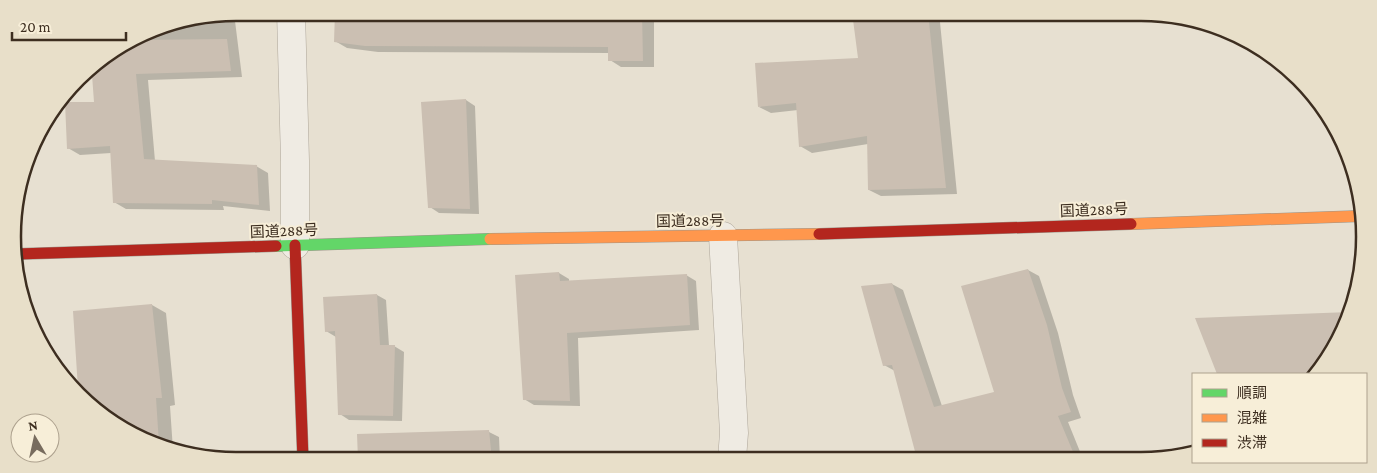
<svg xmlns="http://www.w3.org/2000/svg" width="1377" height="473" font-family="'Crimson Pro','Noto Sans JP',serif">
<style>
.shadow{fill:#0003}
.building{fill:#cbbfb2}
.lines{fill:none;stroke-linecap:round;stroke-linejoin:round}
.street-casing{stroke:#ada599;stroke-width:29}
.fast-casing{stroke:#9c958a;stroke-width:12}
.slow-casing{stroke:#9c958a;stroke-width:12}
.jam-casing{stroke:#9c958a;stroke-width:12}
.street{stroke:#efebe3;stroke-width:28}
.fast{stroke:#63d668;stroke-width:11}
.slow{stroke:#ff974d;stroke-width:11}
.jam{stroke:#b3261e;stroke-width:11}
.labels{text-anchor:middle;dominant-baseline:central;stroke-width:4;stroke-linejoin:round;paint-order:stroke}
.street-label{font-size:15px;fill:#3d2e20;stroke:#f7eed8}
.rim{fill:none;stroke:#3d2e20;stroke-width:2.5}
</style>
<rect width="100%" height="100%" fill="#e7e0d1"/>
<!-- shadow -->
<path class="shadow" d="M337,12H654V67H621L610,60L609,53L378,52L347,48L335,41Z
M853,12H939L957,194L881,196L869,190L868,144L812,153L800,146L798,110L771,113L759,107L860,59Z
M234,13L242,77L148,80L155,161L256,166L268,173L270,211L223,206L224,210L126,209L114,202L111,153L80,155L68,148L95,103L92,66L151,29Z
M466,100L475,106L479,214L439,213L430,207Z
M1028,270L1039,276L1058,333L1073,395L1081,418L1068,422L1083,459H901L917,455L895,371L884,365L892,284L903,290L942,406L995,393Z
M559,273L569,279V282L686,275L696,281L699,330L578,338L580,406L534,405L524,399Z
M377,295L386,300L389,346H394L404,352L402,421L349,420L340,414L336,337L326,331Z
M152,305L166,313L175,405L170,406L173,450L112,423L74,312Z
M1349,313L1334,349L1313,374H1219L1196,319Z
M489,432L499,437L500,460H382L381,434Z"/>
<!-- building -->
<path class="building" d="M335,12H642L643,61H608V47L365,46L334,42Z
M852,12H928L946,188L868,190L867,136L799,147L796,103L758,107L755,63L858,58Z
M227,39L231,71L136,74L144,159L257,165L259,205L212,200V204L113,203L110,146L67,149L65,102H94L92,75L83,76L89,68L134,40Z
M466,99L470,209L428,208L421,102Z
M1028,269L1047,325L1062,388L1071,412L1058,416L1076,459H917L892,365L883,366L861,286L892,283L934,407L994,392L961,286Z
M559,272L560,281L687,274L690,325L567,333L570,401L523,400L515,275Z
M377,294L380,345H395L393,416L338,415L335,331L325,332L323,297Z
M152,304L162,398H156L159,444L112,423L78,389L73,311Z
M1350,312L1334,349L1313,374H1217L1195,318Z
M489,430L492,460H358L357,434Z"/>
<g class="lines">
<defs>
<path id="street" d="M291,12L295,161V245
M723,236L734,433L732,459"/>
<path id="fast" d="M276,246L490,239"/>
<path id="slow" d="M1131,224L1362,216
M490,239L819,234"/>
<path id="jam" d="M819,234L1131,224
M295,245L303,460
M17,254L276,246"/>
</defs>
<!-- street casing -->
<use href="#street" class="street-casing"/>
<!-- fast casing -->
<use href="#fast" class="fast-casing"/>
<!-- slow casing -->
<use href="#slow" class="slow-casing"/>
<!-- jam casing -->
<use href="#jam" class="jam-casing"/>
<!-- street -->
<use href="#street" class="street"/>
<!-- fast -->
<use href="#fast" class="fast"/>
<!-- slow -->
<use href="#slow" class="slow"/>
<!-- jam -->
<use href="#jam" class="jam"/>
</g>
<g class="labels">
<!-- street labels -->
<g class="street-label">
<text transform="translate(1094 210) rotate(-2)">国道288号</text>
<text transform="translate(690 221) rotate(-1)">国道288号</text>
<text transform="translate(284 231) rotate(-2)">国道288号</text>
</g>
</g>
<!-- crop -->
<path d="M0 0H1377V473H0ZM236 21H1141A215 215 0 0 1 1356 236V237A215 215 0 0 1 1141 452H236A215 215 0 0 1 21 237V236A215 215 0 0 1 236 21Z" fill="#e8dfc9" fill-rule="evenodd"/>
<path class="rim" d="M236 21H1141A215 215 0 0 1 1356 236V237A215 215 0 0 1 1141 452H236A215 215 0 0 1 21 237V236A215 215 0 0 1 236 21Z"/>
<!-- legend -->
<rect x="1192" y="373" width="175" height="90" fill="#f7eed8" stroke="#ada18e"/>
<rect x="1202" y="389" width="25" height="8" fill="#63d668" stroke="#ada18e"/>
<text x="1237" y="398" font-size="15" fill="#3d2e20">順調</text>
<rect x="1202" y="414" width="25" height="8" fill="#ff974d" stroke="#ada18e"/>
<text x="1237" y="423" font-size="15" fill="#3d2e20">混雑</text>
<rect x="1202" y="439" width="25" height="8" fill="#b3261e" stroke="#ada18e"/>
<text x="1237" y="448" font-size="15" fill="#3d2e20">渋滞</text>
<!-- north arrow -->
<g transform="translate(35 438) rotate(351)"><circle r="24" fill="#f7eed8" stroke="#ada18e"/>
<path d="M0-4L9 19L0 12L-9 19Z" fill="#786c5e"/>
<text y="-8" font-size="14" font-weight="bold" text-anchor="middle" fill="#3d2e20">N</text>
</g>
<!-- scale -->
<path d="M12 32v8h114v-8" fill="none" stroke="#3d2e20" stroke-width="2.5"/>
<text x="20" y="32" font-size="15" fill="#3d2e20" stroke="#f7eed8" stroke-width="4" paint-order="stroke">20 m</text>
</svg>
